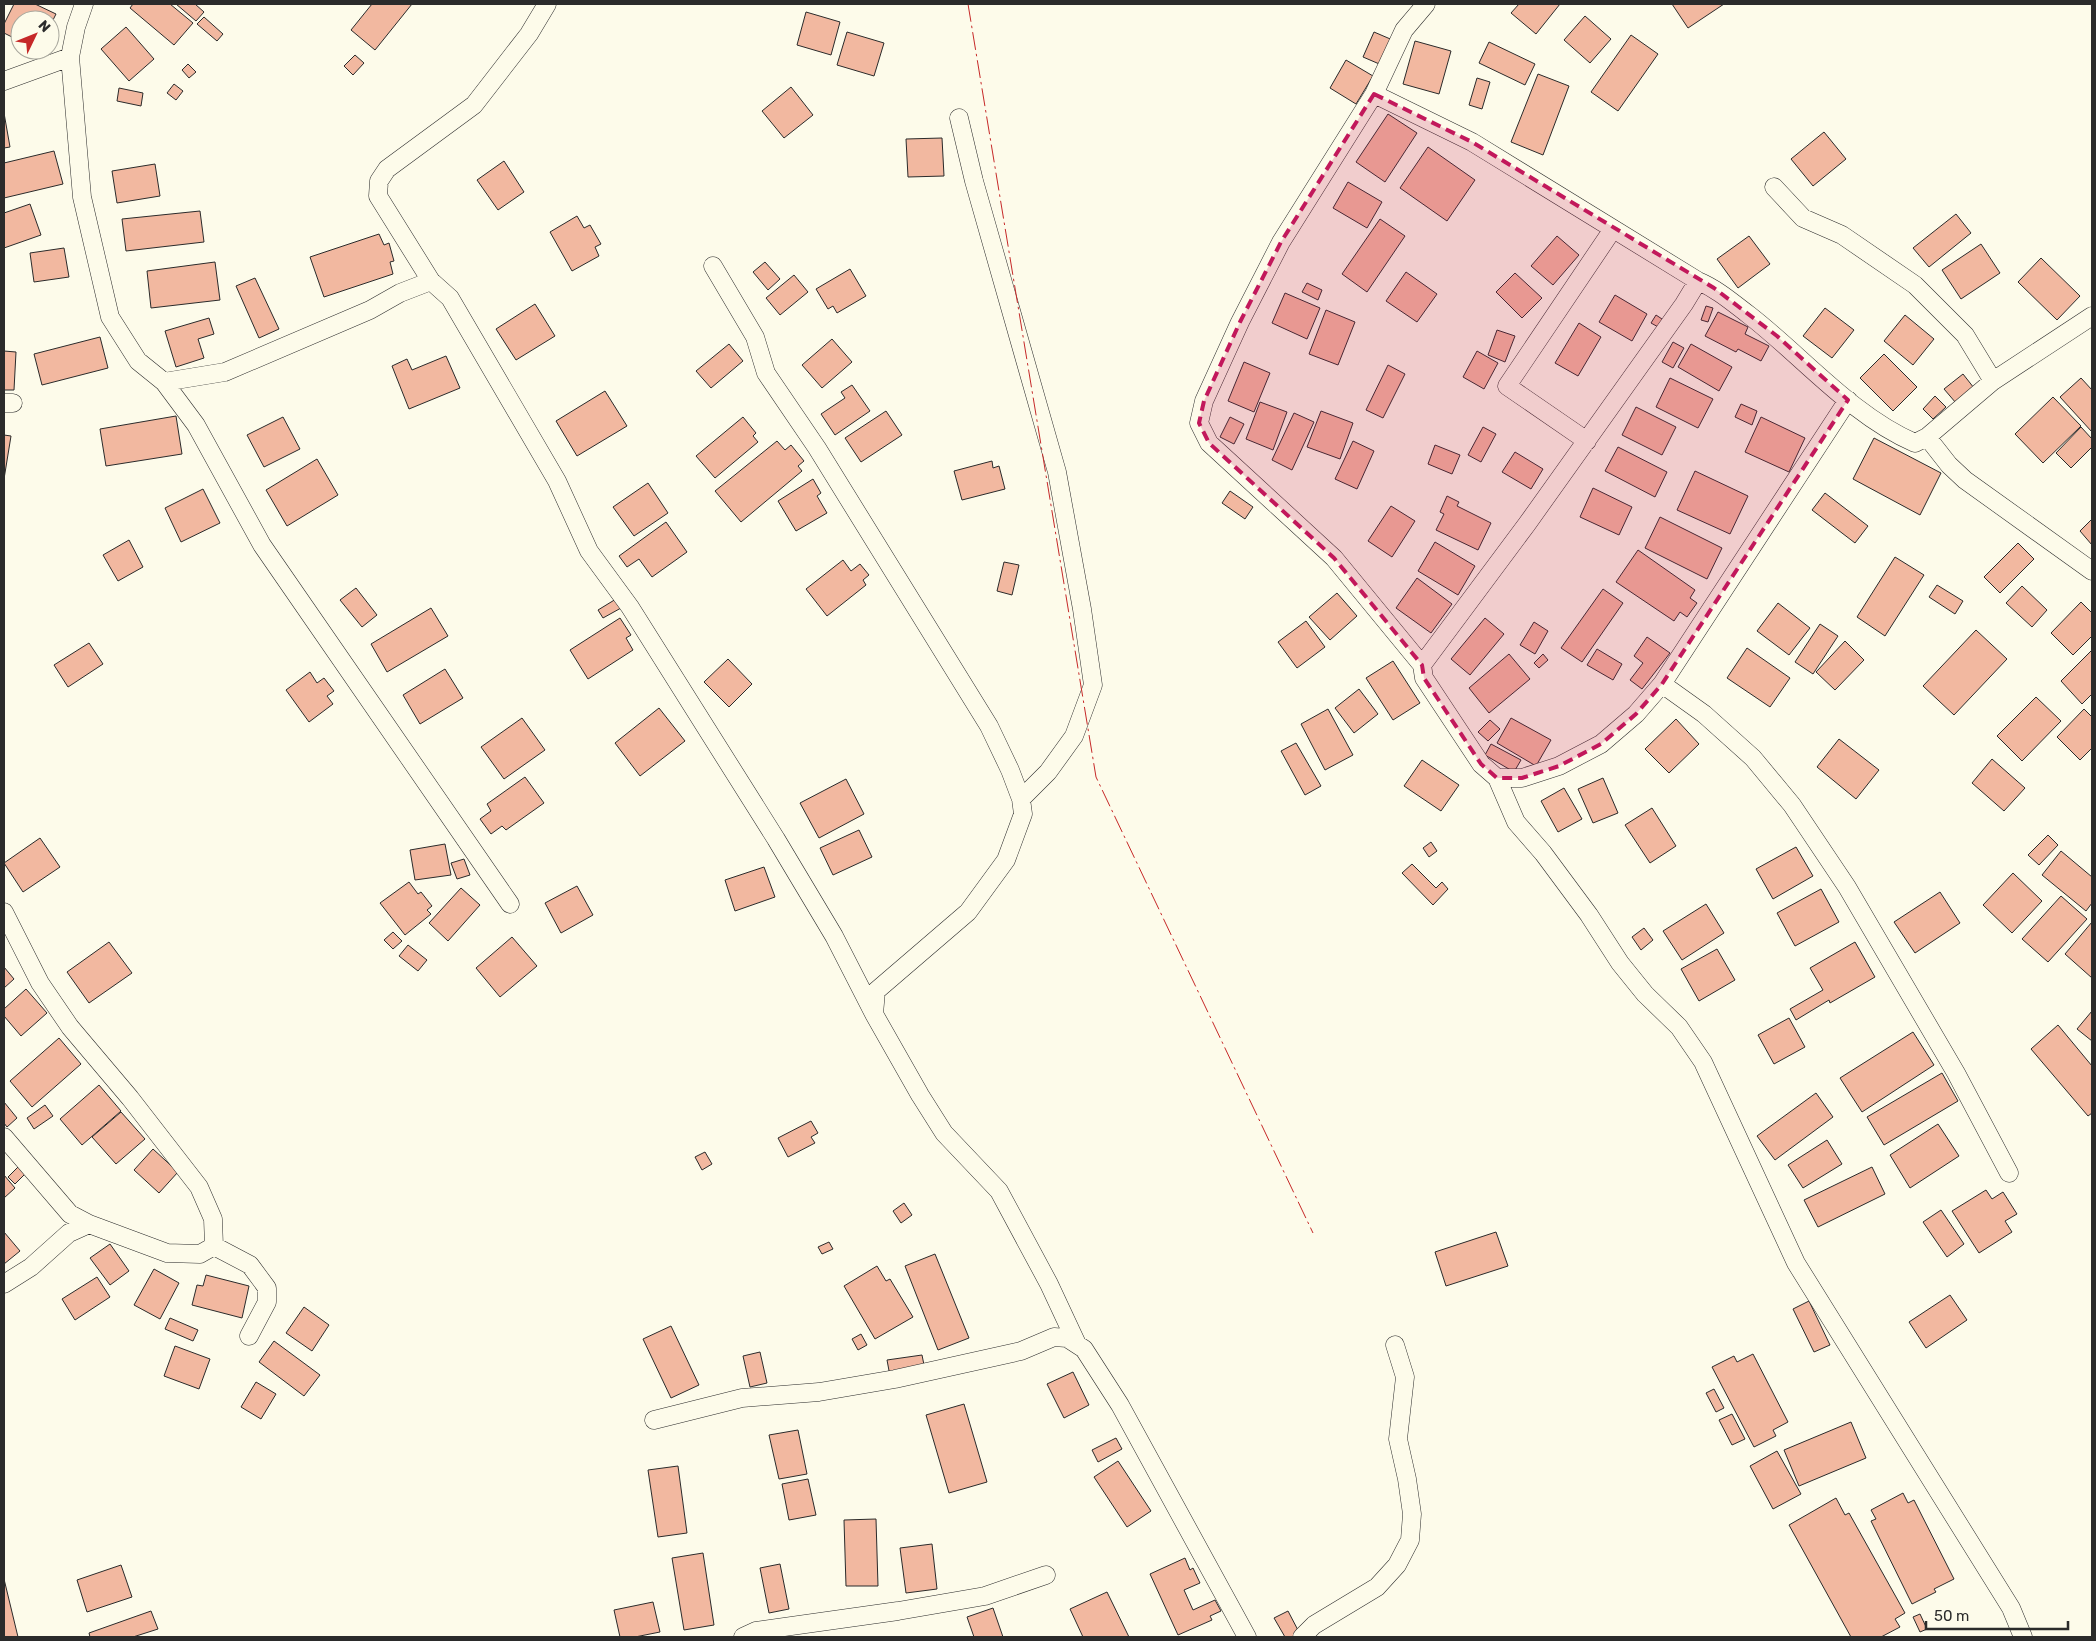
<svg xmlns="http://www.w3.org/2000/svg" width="2096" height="1641" font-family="Rubik,sans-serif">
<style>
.building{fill:#f2b8a0;stroke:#2b2b2b}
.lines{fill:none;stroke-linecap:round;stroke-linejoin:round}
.minor-casing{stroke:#2b2b2b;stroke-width:19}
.minor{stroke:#fdfbea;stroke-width:18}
.power{stroke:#c62828;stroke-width:1;stroke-dasharray:18 4 2.5 4;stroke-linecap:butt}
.marked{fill:#c2185b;fill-opacity:0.2;stroke:#c2185b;stroke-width:4;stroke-dasharray:10 6;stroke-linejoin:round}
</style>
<rect width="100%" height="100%" fill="#fdfbea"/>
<!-- building -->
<path class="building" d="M14,4H35L56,14L50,26V20H20V41L4,33V24Z
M133,4H170L193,23L174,45L130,8Z
M176,4H195L204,12L196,21Z
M372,4H412L375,50L351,30Z
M1519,4H1560L1536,34L1511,13Z
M1672,4H1724L1688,28Z
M806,12L840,22L831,55L797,45Z
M1585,16L1611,39L1590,63L1564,40Z
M204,17L223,34L217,41L197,24Z
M126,27L154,59L129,81L101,49Z
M847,32L884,43L874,76L837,65Z
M1374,32L1395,41L1384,66L1363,57Z
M1631,35L1658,54L1618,111L1591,92Z
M1415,41L1451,51L1439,94L1403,84Z
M1489,42L1535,64L1525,85L1479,63Z
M355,55L364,63L353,75L344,66Z
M1346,60L1373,76L1356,104L1330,88Z
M188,64L196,72L189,78L182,70Z
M1538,74L1569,86L1543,155L1511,142Z
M1477,78L1490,82L1482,109L1469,105Z
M174,84L183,91L176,100L167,93Z
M791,87L813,115L784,138L762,111Z
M119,88L143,93L141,106L117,101Z
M4,113L10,147L4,148Z
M1388,114L1417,133L1385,182L1356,162Z
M1824,132L1846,159L1813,186L1791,159Z
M942,138L944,176L908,177L906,139Z
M1428,147L1475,180L1447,221L1400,188Z
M54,151L63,184L4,198V163Z
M504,161L524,192L498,210L477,180Z
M155,164L160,196L117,203L112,171Z
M1348,182L1382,202L1367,228L1333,208Z
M30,204L41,235L4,248V213Z
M200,211L204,242L126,251L122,219Z
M1956,214L1971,233L1929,267L1913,248Z
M577,216L584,228L590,225L601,244L595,247L599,256L572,271L550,232Z
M1380,219L1405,236L1367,292L1342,274Z
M379,234L384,245L389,243L394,261L390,262L393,274L324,297L310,257Z
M1557,236L1579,255L1553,285L1531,266Z
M1749,236L1770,264L1738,288L1717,259Z
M1981,244L2000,273L1961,299L1942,270Z
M64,248L69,277L34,282L30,253Z
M2041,258L2080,296L2057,320L2018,282Z
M215,262L220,300L151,308L147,271Z
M765,262L780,279L768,290L753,272Z
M850,269L866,296L837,313L833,306L828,309L816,289Z
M1406,272L1437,294L1417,322L1386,301Z
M1515,273L1542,298L1522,318L1496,292Z
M794,275L808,292L780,315L766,298Z
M255,278L279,329L259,338L236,286Z
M1307,283L1322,290L1318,300L1302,292Z
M1285,293L1320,308L1307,339L1272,323Z
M1615,295L1647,314L1632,341L1599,322Z
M535,304L555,336L516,360L496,329Z
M1706,306L1713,308L1708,322L1701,320Z
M1825,308L1854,330L1832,358L1803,336Z
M1326,310L1355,322L1338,365L1309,354Z
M1718,312L1748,327L1745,334L1769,346L1761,361L1738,349L1736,352L1705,336Z
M1656,315L1665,321L1660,328L1651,323Z
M1905,315L1934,339L1913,365L1884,341Z
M209,318L214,334L198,339L204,358L176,367L165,331Z
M1579,323L1601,337L1578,376L1555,363Z
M1497,330L1515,336L1505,362L1488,355Z
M100,337L108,368L42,385L34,354Z
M832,339L852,362L822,388L802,365Z
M1673,342L1684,348L1673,368L1662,362Z
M729,344L743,361L711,388L696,371Z
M1691,344L1732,367L1719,391L1678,367Z
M4,351L16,352L14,390H4Z
M1477,351L1498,363L1484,389L1463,377Z
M1884,354L1917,387L1893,411L1860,378Z
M446,356L460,388L409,409L392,366L407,359L412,370Z
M1244,362L1270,373L1254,412L1228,401Z
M1388,365L1405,374L1383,418L1366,410Z
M1963,374L1974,388L1956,403L1944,389Z
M1670,378L1713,399L1698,428L1656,407Z
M2081,378L2092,390V432L2060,397Z
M852,385L870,411L835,435L821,414L845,398L841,392Z
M605,391L627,426L577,456L556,421Z
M1935,396L1946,407L1933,419L1923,409Z
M2053,397L2081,426L2043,463L2015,434Z
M1260,402L1287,412L1273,450L1246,439Z
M1741,404L1757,411L1752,425L1735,417Z
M1636,407L1676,427L1662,455L1622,435Z
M886,411L902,435L861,462L845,438Z
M1321,411L1353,423L1340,459L1307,447Z
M1294,413L1314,422L1292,470L1272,460Z
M176,416L182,454L106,466L100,429Z
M283,417L300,449L264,467L247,435Z
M743,417L756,433L753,436L758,442L715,478L696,456Z
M1230,417L1244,424L1234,444L1220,437Z
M1761,417L1805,438L1789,472L1745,452Z
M1483,427L1496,434L1481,462L1468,455Z
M2081,427L2092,439V447L2071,468L2056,453Z
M4,435L11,436L4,479Z
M1874,438L1941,473L1920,515L1853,479Z
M777,441L785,450L791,445L804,461L798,466L802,471L741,522L715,491Z
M1353,441L1374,451L1357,489L1335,479Z
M1435,445L1460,455L1452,474L1428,464Z
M1618,447L1667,472L1655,497L1605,471Z
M1515,452L1543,469L1531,489L1502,472Z
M317,459L338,495L287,526L266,490Z
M992,461L993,468L999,466L1005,489L962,500L954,471Z
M1695,471L1748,496L1730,534L1677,510Z
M813,479L821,493L817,496L827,513L796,531L778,501Z
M648,483L668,513L634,536L613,507Z
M1593,488L1632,507L1619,535L1580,517Z
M203,489L220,523L181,542L165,508Z
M1230,491L1253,507L1245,519L1222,503Z
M1825,493L1868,526L1855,543L1812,510Z
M1447,496L1459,502L1457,506L1491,523L1478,550L1436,530L1444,514L1440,512Z
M1391,506L1415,521L1392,557L1368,541Z
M1660,517L1722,548L1707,579L1645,548Z
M2092,519V545L2080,531Z
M666,522L687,552L652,577L639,559L627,567L619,556Z
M129,540L143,567L118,581L103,555Z
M1435,542L1475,566L1458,595L1418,571Z
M2018,543L2034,559L2000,593L1984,577Z
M1638,550L1695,590L1690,598L1697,603L1687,617L1680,612L1674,621L1616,582Z
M1895,557L1924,575L1885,636L1857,617Z
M843,560L851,571L860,564L869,575L863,580L866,585L827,616L806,589Z
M1004,562L1019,565L1012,595L997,591Z
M1417,578L1452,604L1431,633L1396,608Z
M1937,585L1963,601L1955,614L1929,597Z
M2022,586L2047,610L2032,627L2006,603Z
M356,588L377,615L362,627L340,600Z
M1603,589L1623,603L1582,662L1561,648Z
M1337,593L1357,616L1330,640L1309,617Z
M616,599L621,608L603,618L598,610Z
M2081,602L2092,613V636L2073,655L2051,633Z
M1778,603L1810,628L1789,655L1757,631Z
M431,608L448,636L387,672L371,644Z
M620,618L631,635L626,638L633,650L588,679L570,650Z
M1485,618L1504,634L1470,675L1451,659Z
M1306,621L1325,647L1297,668L1278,642Z
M1534,622L1548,631L1535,654L1520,645Z
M1820,624L1838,636L1813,674L1795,662Z
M1976,630L2007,659L1954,715L1923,686Z
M1647,637L1670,653L1642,689L1630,680L1643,663L1634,656Z
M1845,641L1864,660L1835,690L1816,672Z
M89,643L103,664L68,687L54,665Z
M1747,648L1790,678L1770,707L1727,678Z
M1597,649L1622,664L1613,680L1587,665Z
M2092,650V694L2082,704L2061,681Z
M1509,654L1530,679L1489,713L1469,688Z
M1543,654L1548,660L1539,668L1534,663Z
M728,659L752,684L729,707L704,682Z
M1393,661L1420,703L1393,720L1366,678Z
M445,669L463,698L420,724L403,695Z
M310,672L317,683L324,678L334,691L327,696L333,704L309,722L286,690Z
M1359,689L1378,714L1354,733L1335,708Z
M2036,697L2061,721L2022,761L1997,736Z
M659,708L685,741L640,776L615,743Z
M1328,709L1353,755L1325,770L1301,724Z
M2084,709L2092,717V748L2080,760L2057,737Z
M522,718L545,750L504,779L481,747Z
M1511,718L1551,740L1536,766L1497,743Z
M1676,719L1699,744L1669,773L1645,749Z
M1490,720L1500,729L1488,741L1478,732Z
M1839,739L1879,770L1856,799L1817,767Z
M1296,743L1321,786L1305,795L1281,751Z
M1491,744L1521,760L1514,772L1485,755Z
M1992,759L2025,788L2004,811L1972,783Z
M1422,760L1459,785L1441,811L1404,786Z
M525,777L544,803L506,830L502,826L491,834L480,819L491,811L487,804Z
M1603,778L1618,813L1593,823L1578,789Z
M846,779L864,814L819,838L800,803Z
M1564,788L1582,819L1558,832L1541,801Z
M1652,808L1676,846L1650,863L1625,825Z
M859,830L872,857L833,875L820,848Z
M2048,835L2058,845L2039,865L2028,855Z
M40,838L60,867L23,892L4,863Z
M1431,842L1437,851L1429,857L1423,848Z
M445,844L451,875L415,880L410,850Z
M1796,847L1813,876L1773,899L1756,869Z
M2061,851L2092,877V903L2086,911L2042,875Z
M464,859L470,875L457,879L451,863Z
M1412,864L1436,888L1442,882L1448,889L1433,905L1402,873Z
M764,867L775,897L735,911L725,880Z
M2013,873L2042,901L2012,933L1983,905Z
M409,882L418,894L421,892L432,906L427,910L431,914L405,935L380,903Z
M577,886L593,915L561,933L545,903Z
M461,888L480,905L448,941L429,923Z
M1821,889L1839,922L1795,946L1777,913Z
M1940,892L1960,923L1915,953L1894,922Z
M2061,896L2087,919L2048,962L2022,939Z
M1706,904L1724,933L1682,960L1663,931Z
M2092,922V978L2065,954Z
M1644,928L1653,940L1641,950L1632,937Z
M393,932L402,941L393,949L384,940Z
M512,937L537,966L500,997L476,968Z
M109,942L132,973L89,1003L67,972Z
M1855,942L1875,977L1830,1003L1829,1000L1796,1020L1790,1009L1823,990L1810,968Z
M408,945L427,960L418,971L399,956Z
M1717,949L1735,980L1699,1001L1681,969Z
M4,967L14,979L4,988Z
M26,989L47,1013L21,1036L4,1016V1009Z
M2092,1011V1041L2077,1029Z
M1789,1018L1805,1047L1774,1064L1758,1035Z
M2058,1025L2092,1066V1113L2088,1116L2031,1049Z
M1913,1032L1934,1065L1862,1112L1840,1078Z
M59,1038L81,1064L32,1107L10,1081Z
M1942,1073L1958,1101L1884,1145L1867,1117Z
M99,1085L121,1111L82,1145L60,1119Z
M1816,1093L1833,1117L1775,1160L1757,1136Z
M4,1102L17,1118L7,1127L4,1123Z
M45,1105L53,1116L34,1129L27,1118Z
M121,1112L145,1139L116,1164L92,1137Z
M811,1121L818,1133L811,1137L815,1143L788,1157L778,1138Z
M1938,1124L1959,1156L1910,1188L1890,1155Z
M1827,1140L1842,1164L1803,1188L1788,1165Z
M153,1149L178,1172L159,1193L134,1170Z
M705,1152L712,1164L702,1170L695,1157Z
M18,1167L26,1173L15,1184L8,1177Z
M1872,1167L1885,1194L1818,1227L1804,1200Z
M4,1175L15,1188L4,1198Z
M1986,1190L1992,1199L2003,1192L2017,1214L2005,1221L2012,1232L1979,1253L1952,1211Z
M904,1203L912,1215L901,1223L893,1211Z
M1941,1210L1964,1244L1947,1257L1923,1222Z
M4,1232L20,1251L4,1264Z
M1496,1232L1508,1266L1446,1286L1435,1252Z
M829,1242L833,1249L822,1254L818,1247Z
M110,1244L129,1271L110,1285L90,1258Z
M935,1254L969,1338L938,1350L905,1266Z
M877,1266L886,1281L890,1279L913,1317L875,1339L844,1286Z
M154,1269L179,1283L160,1319L134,1305Z
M206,1275L249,1286L242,1318L192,1305L197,1285L203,1286Z
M97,1277L110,1297L75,1320L62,1299Z
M1950,1295L1967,1320L1926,1348L1909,1322Z
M1809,1301L1830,1345L1814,1352L1793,1309Z
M304,1307L329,1325L312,1351L286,1333Z
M170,1318L198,1330L193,1341L165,1329Z
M671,1326L699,1385L671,1398L643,1339Z
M861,1334L867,1345L858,1350L852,1339Z
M274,1341L320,1375L304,1396L259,1362Z
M175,1346L210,1359L199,1389L164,1376Z
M760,1352L767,1383L750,1387L743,1356Z
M1753,1354L1788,1422L1773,1430L1776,1436L1754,1447L1712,1367L1734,1356L1737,1362Z
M922,1355L925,1370L890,1376L887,1360Z
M1073,1372L1089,1405L1064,1418L1047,1384Z
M256,1382L276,1394L261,1419L241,1407Z
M1714,1389L1724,1408L1716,1412L1706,1393Z
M964,1404L987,1482L949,1493L926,1415Z
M1732,1414L1745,1439L1732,1445L1719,1420Z
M1851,1422L1866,1458L1799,1486L1784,1450Z
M798,1430L807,1474L779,1479L769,1435Z
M1116,1438L1122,1449L1098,1462L1092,1450Z
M1777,1451L1801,1494L1773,1509L1750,1466Z
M1118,1461L1151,1511L1127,1527L1094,1477Z
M678,1466L687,1533L658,1537L648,1470Z
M808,1479L816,1515L789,1520L782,1484Z
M1903,1493L1908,1503L1914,1500L1954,1579L1934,1589L1936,1592L1912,1604L1871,1521L1876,1519L1871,1510Z
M1836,1498L1845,1515L1849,1513L1905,1613L1895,1619L1900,1627L1881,1637H1851L1789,1525Z
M876,1519L878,1586H846L844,1520Z
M932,1544L937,1589L906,1593L900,1548Z
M703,1553L714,1625L684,1630L672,1558Z
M1185,1558L1190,1570L1193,1568L1200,1583L1184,1590L1193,1610L1215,1600L1221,1611L1210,1616L1212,1620L1178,1635L1150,1574Z
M780,1564L789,1609L769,1613L760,1568Z
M121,1565L132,1597L87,1612L77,1580Z
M4,1580V1579L18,1637H4Z
M1107,1592L1129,1637H1083L1070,1609Z
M653,1602L660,1632L635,1637H620L614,1610Z
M993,1608L1003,1637H974L967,1617Z
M151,1611L158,1629L133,1637H90L89,1633Z
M1288,1611L1300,1634L1293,1637H1285L1274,1618Z
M1920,1614L1927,1629L1920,1632L1913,1617Z"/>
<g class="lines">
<defs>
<path id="minor" d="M84,4L76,27L70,57L82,197L110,317L138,361L164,382L196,425L262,545L510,904
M547,4L529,34L474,105L387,169L379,181L378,196L431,281L450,298L557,481L589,551L630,607L776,839L834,936L874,1014L920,1095L944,1133L999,1191L1049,1284L1077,1344
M1426,4L1404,30L1374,94L1281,242L1240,322L1204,401L1199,423L1209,443L1334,558L1422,665L1424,678L1481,764L1497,778L1516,822L1543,853L1589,915L1620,963L1645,994L1679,1027L1703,1062L1796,1263L2011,1608L2023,1637
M4,81L70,57
M1374,94L1472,142L1698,281C1717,289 1732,302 1749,315C1802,356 1852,416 1915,443L1927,437L1993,381L2092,316
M959,118L974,181L1057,472L1082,609L1093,685L1074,736L1048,772L1021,799
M1774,187L1803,218L1842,235L1915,285L1965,335L1993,381
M713,266L755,337L766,373L817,448L989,726L1010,770L1021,799L1023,814L1006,860L968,912L876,991L874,1014
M164,382L225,372L370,310L400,293L431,281
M4,403H13
M1927,437L1949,465L1965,480L2092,571
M1587,441L1507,386L1613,229
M1422,665L1527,524L1684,304L1698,281
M1662,684L1704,714L1753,758L1792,805L1847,887L1956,1073L2009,1173
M1497,778H1522L1559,766L1601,744L1636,714L1662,684L1848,400
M4,912L40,983L70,1027L130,1098L199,1187L213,1219L214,1246
M4,1137L70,1214L89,1224L167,1253L200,1254L214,1246
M214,1246L250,1265L267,1288V1302L249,1336
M4,1284L31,1267L69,1233L89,1224
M654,1420L742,1398L819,1392L895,1379L1021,1351L1054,1337L1067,1338L1084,1349L1120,1405L1247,1637
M743,1637L756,1631L898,1611L985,1596L1046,1575
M1302,1637L1314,1625L1377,1587L1397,1565L1410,1540L1412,1514L1407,1479L1398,1439L1405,1377L1395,1345"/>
</defs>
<!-- minor casing -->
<use href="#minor" class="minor-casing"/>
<!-- minor -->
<use href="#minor" class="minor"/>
<!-- power -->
<path class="power" d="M968,4L1096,777L1313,1233"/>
</g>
<!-- marked area -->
<path class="marked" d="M1374,94L1472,142L1714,288L1777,336L1848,400L1662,684L1636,714L1601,744L1559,766L1522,778H1497L1481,764L1424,678L1422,665L1334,558L1209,443L1199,423L1204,401L1240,322L1281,242Z"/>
<!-- border -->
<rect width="2096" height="1641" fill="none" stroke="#2b2b2b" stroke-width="10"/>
<!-- north arrow -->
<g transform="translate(35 35) rotate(47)"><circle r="24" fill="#fdfbea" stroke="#a9a89e"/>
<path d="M0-4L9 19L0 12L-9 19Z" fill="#c62828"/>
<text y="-8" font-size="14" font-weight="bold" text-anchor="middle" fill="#2b2b2b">N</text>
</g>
<!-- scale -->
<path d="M1926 1621v8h142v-8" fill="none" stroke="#2b2b2b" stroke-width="2.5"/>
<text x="1934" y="1621" font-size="15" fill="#2b2b2b" stroke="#fdfbea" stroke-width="4" paint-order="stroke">50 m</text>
</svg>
